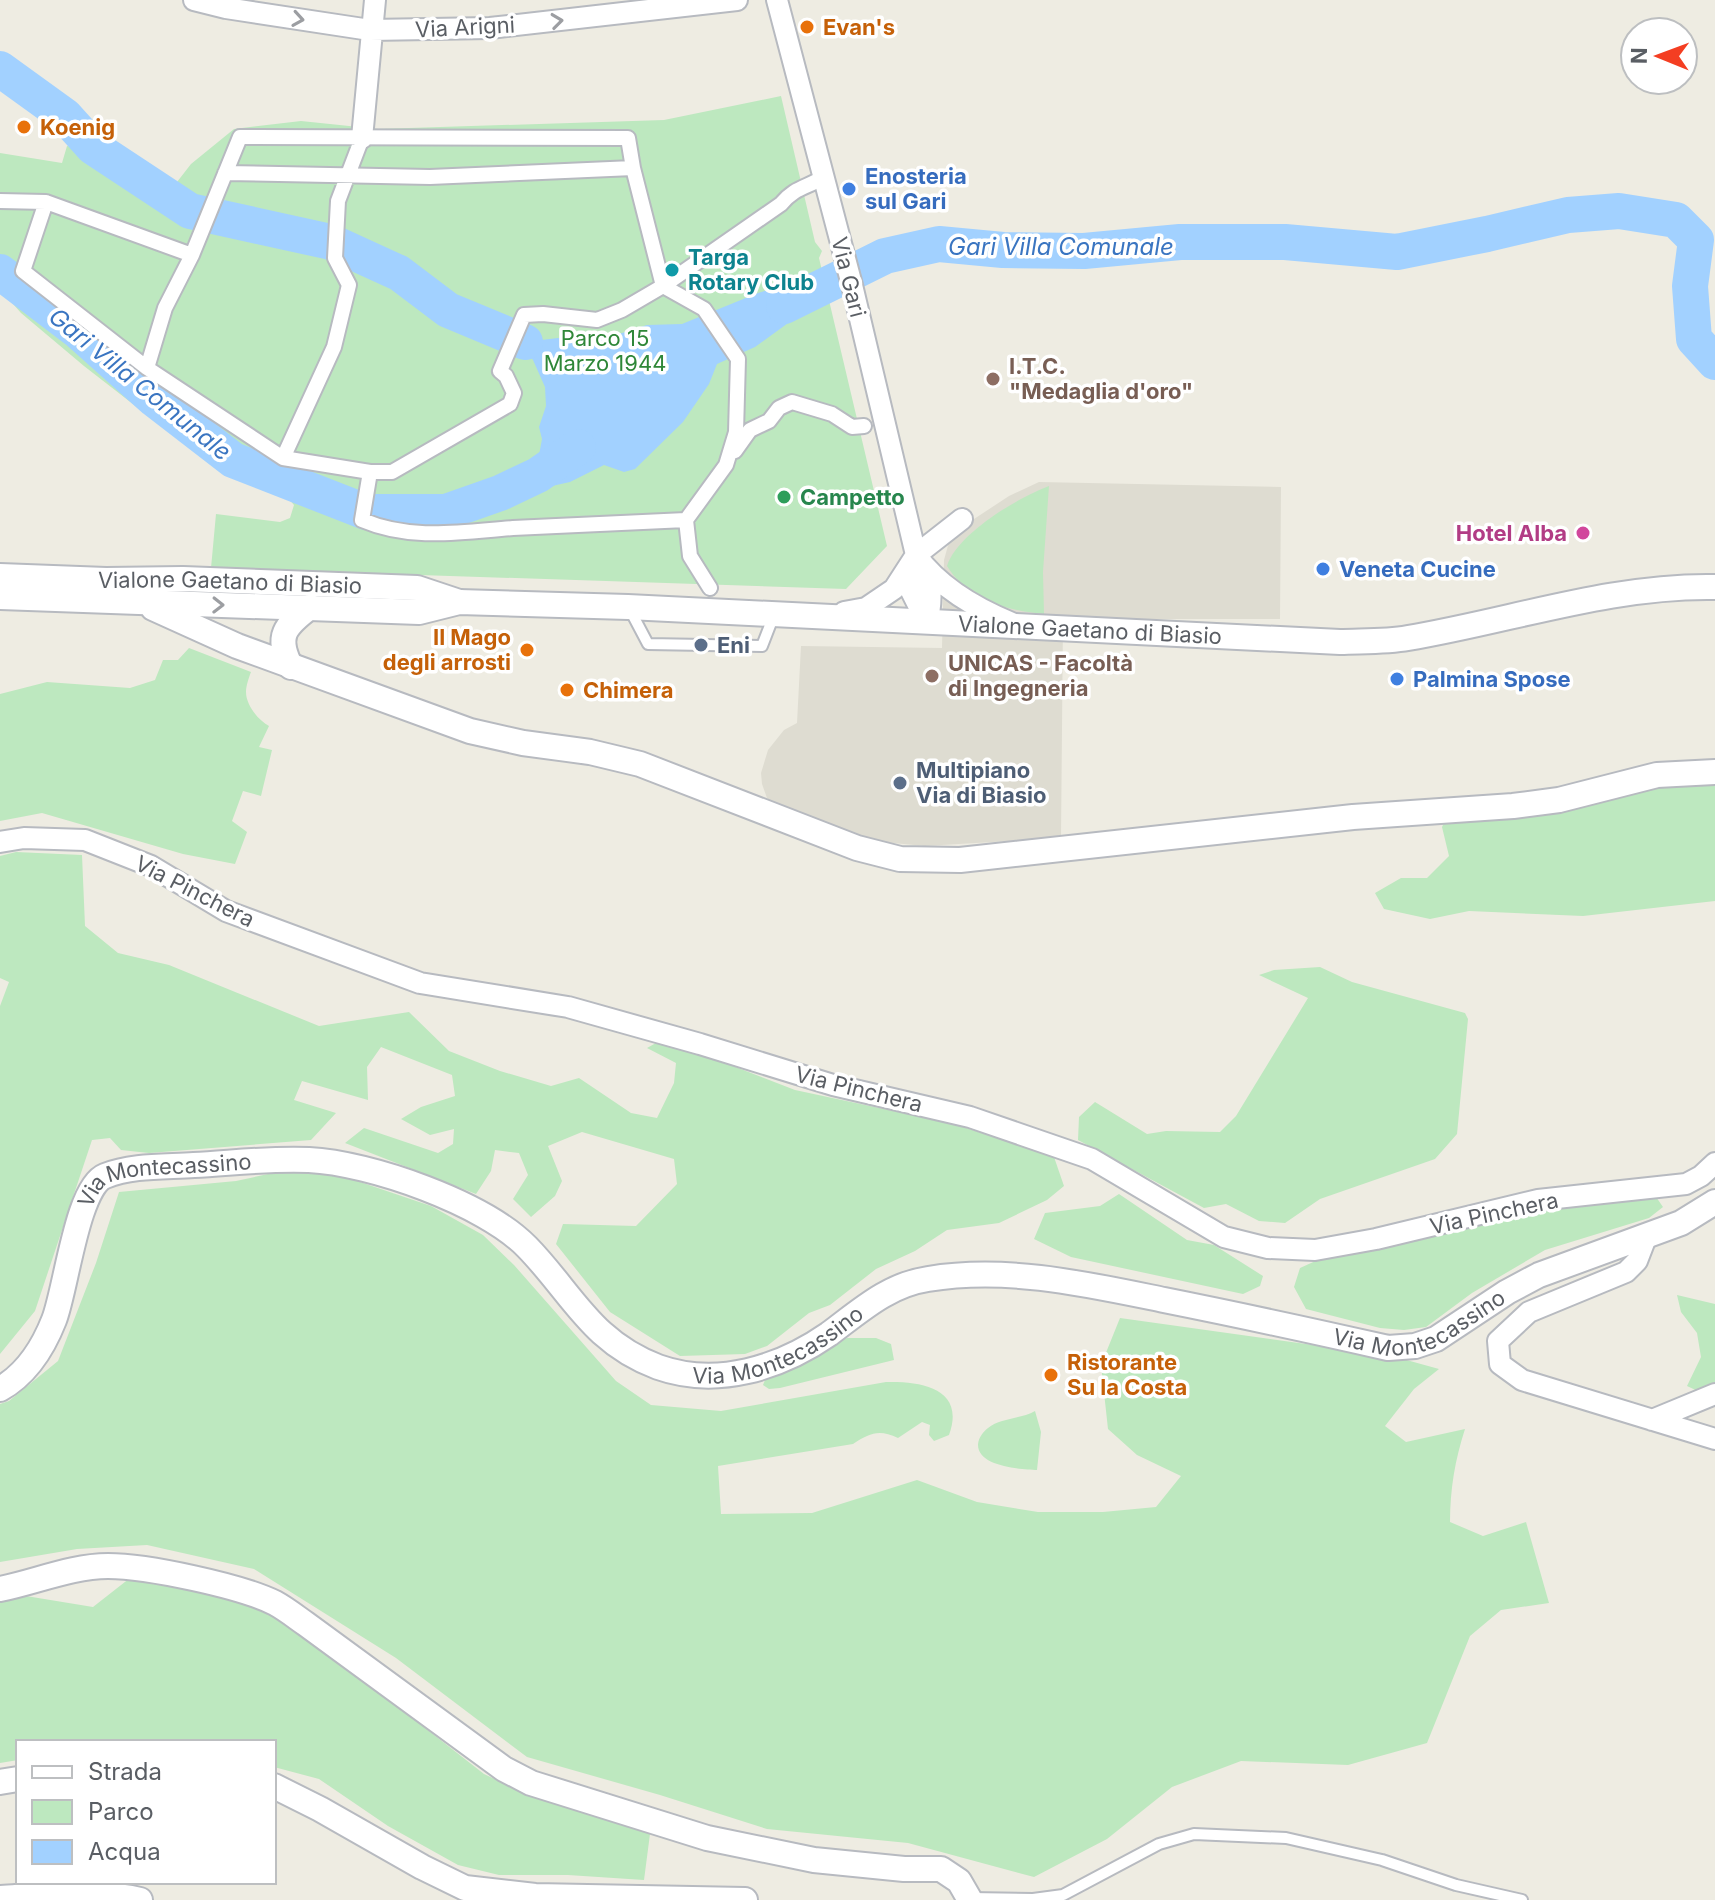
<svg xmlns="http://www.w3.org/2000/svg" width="1715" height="1900" font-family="Inter,sans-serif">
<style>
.education{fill:#dedcd1}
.green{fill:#bde8bf}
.water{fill:#a2d1ff}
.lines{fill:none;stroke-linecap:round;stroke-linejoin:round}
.river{stroke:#a2d1ff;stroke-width:36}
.service-casing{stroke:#b7bac0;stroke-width:14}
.pedestrian-casing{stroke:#b7bac0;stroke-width:18}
.minor-casing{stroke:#b7bac0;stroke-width:24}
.tertiary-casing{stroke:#b7bac0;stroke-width:28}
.service{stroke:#fff;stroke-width:10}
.pedestrian{stroke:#fff;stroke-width:14}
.minor{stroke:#fff;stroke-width:20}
.tertiary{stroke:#fff;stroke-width:24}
.oneway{stroke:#9c9ea2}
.food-dot{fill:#e8710a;stroke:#fff;stroke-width:3}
.shop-dot{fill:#3f7fe0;stroke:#fff;stroke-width:3}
.culture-dot{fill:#0f9aa8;stroke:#fff;stroke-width:3}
.education-dot{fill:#8d6e63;stroke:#fff;stroke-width:3}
.leisure-dot{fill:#2e9e5b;stroke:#fff;stroke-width:3}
.hotel-dot{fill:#d1479c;stroke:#fff;stroke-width:3}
.service-dot{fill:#5c6f8a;stroke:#fff;stroke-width:3}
.labels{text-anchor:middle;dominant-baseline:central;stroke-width:7;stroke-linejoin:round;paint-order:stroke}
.street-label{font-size:22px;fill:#5a5e64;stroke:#fff}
.food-label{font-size:22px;font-weight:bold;fill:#c56008;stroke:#fff;text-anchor:start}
.shop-label{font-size:22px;font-weight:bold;fill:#366cbe;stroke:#fff;text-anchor:start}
.culture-label{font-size:22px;font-weight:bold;fill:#0d838f;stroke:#fff;text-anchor:start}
.park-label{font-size:22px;fill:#2f8738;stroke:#fff}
.education-label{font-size:22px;font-weight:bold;fill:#785e54;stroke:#fff;text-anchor:start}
.leisure-label{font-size:22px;font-weight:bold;fill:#27864d;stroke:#fff;text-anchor:start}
.hotel-label{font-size:22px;font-weight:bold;fill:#b23c85;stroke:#fff;text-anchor:end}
.service-label{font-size:22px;font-weight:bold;fill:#4e5e75;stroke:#fff;text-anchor:start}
.water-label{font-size:24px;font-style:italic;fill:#3a75c1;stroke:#fff}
</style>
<rect width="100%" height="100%" fill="#eeece2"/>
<!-- education -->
<path class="education" d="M1039,482L1281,487L1280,619H1063L1061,838L925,846L861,840L778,807L767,798L762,784L761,773L768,750L784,730L797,723L801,646L942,648L944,560L949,542L971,521L1009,496Z"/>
<!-- green -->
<path class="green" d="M781,96L815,242L822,251L819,258L887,546L846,589L211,568L216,514L280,522L290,518L294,505L280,489L219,471L84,366L21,313L0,289V153L62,163L67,146L117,154L177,182L191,164L234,129L301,121L378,129L664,120Z
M1049,486L1043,572L1044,614C1007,611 967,599 947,566C957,534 1017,498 1049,486Z
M189,648L251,672C249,677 246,686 246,692C246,705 258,720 269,726L259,747L272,750L261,796L243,791L232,821L247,832L235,864L183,854L42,813L0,821V694L47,682L130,688L155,680L163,660H178Z
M1683,773L1715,782V901L1583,916L1469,911L1430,919L1384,909L1375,893L1401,878H1427L1449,856L1442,827L1450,811Z
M16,852L82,855L85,926L118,953L169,965L319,1026L409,1012L449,1051L500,1071L551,1086L579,1078L631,1113L657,1118L674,1083L676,1063L647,1048L663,1039L795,1090L954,1124L1054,1157L1064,1186L1047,1200L999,1223L947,1230L915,1251L876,1269L830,1305L809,1313L767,1346L745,1354L680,1356L610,1312L556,1244L563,1224L636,1226L677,1184L674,1159L582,1132L548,1146L562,1181L555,1196L531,1217L513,1199L528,1175L519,1153L495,1150L491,1171L476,1194L345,1143L364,1128L438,1153L453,1144L454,1129L430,1135L401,1119L421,1107L455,1096L452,1075L381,1047L367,1067L368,1100L302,1081L294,1100L336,1113L311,1140L149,1153L121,1150L110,1138L92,1140L35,1311L0,1354V1006L9,982L0,978V856Z
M1320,967L1352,982L1465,1013L1468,1019L1457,1134L1435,1159L1320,1199L1285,1223L1259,1221L1226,1204L1204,1208L1078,1140L1079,1117L1095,1102L1147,1134L1166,1131L1220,1132L1236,1116L1308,998L1259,975L1274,970Z
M310,1165L431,1206L483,1235L514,1265L616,1381L651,1405L721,1411L886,1382C921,1381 966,1388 949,1435L934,1441L929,1435L930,1425L922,1422L898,1438C879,1429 870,1433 853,1444L718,1466L721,1514L812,1513L917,1480L977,1502L1038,1512H1103L1156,1507L1181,1476L1137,1455L1108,1429L1101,1365L1120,1318L1392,1356L1439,1369L1414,1389L1385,1426L1406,1442L1465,1429C1455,1460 1450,1489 1450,1522L1483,1536L1526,1522L1549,1603L1501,1610L1470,1636L1427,1743L1348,1765L1241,1761L1172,1787L1107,1839L1034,1877L908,1843L767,1829L660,1795L527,1757L396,1658L254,1569L147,1545L77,1549L0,1562V1404L9,1401L58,1361L96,1263L119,1192L236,1181Z
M1119,1194L1187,1240L1214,1245L1263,1276L1260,1286L1243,1294L1071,1257L1034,1239L1045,1213L1100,1206Z
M1654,1194L1663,1207L1649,1218L1545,1250L1472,1293L1426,1327L1404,1330L1380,1328L1306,1309L1294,1287L1300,1268L1331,1254L1560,1200Z
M1677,1295L1715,1304V1384L1702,1393L1687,1386L1701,1357L1697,1333L1681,1312Z
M847,1338H876L891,1344L894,1360L780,1388L769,1389L763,1385L767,1375Z
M1035,1411L1041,1432L1037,1470C1021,1469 977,1467 978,1444C979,1437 983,1432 988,1428C1001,1418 1021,1419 1035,1411Z
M130,1578L231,1599L279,1619L342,1663L484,1774L531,1796L650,1834L644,1880L568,1875H499L458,1865L388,1826L319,1779L274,1767V1742H152L123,1739L109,1742H18V1760L0,1763V1600L26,1596L93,1607Z"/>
<!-- water -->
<path class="water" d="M811,277L820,278C826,284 829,288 824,297L755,347L717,364L709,384L683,422L635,469L624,472L604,465L570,482L552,486L538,475L537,466L542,439L539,427L546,406L545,387L533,360L523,347L525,342L558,338L594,342L647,325L682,324L758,293Z"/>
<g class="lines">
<!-- river -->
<path class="river" d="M0,69L65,116L93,147L190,211L331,242L399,273L448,310L525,342
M0,272L79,332L154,399L233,460L366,512H446L500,493L538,475L578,447
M784,306L885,256L939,244L1003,250L1084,251L1180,242H1285L1397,252L1487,234L1568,215L1619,211L1676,220L1696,240L1690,286L1694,339L1715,362"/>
<defs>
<path id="service" d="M629,608L648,644L762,646L774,615
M970,1898L1033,1899L1063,1895L1159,1844L1194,1834L1286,1838L1382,1860L1456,1885L1522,1900"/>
<path id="pedestrian" d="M225,173L430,177L633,168
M0,201L46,202
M192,255L46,202L23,271L147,368L283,458L370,472H392L510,404L514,393L506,376L500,371L524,315L543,314L597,320L622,310L663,286L781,204C795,187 806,188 824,177
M147,368L165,308L192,255L240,137L628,138L633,168L663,286L704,309L738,359L736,432L726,465L686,520
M735,451L750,430L769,421L779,408L792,402L832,414L852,427L864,426
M283,458L334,347L349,285L335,258L338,201L362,138
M370,472L362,520C411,541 461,532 513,528C571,525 628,523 686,520L690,556L710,588"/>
<path id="minor" d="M194,0L226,8L370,30L490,28L737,0
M777,0L852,285L916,555C940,588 975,608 1012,623
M362,138L375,0
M914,563L910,589L927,623
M925,568C932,589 932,602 927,623
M844,612L866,608L894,589L916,555L962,519
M0,842L24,838L85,840L151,866L226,911L420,983L568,1007L700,1044L833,1085L970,1117L1092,1159L1224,1237L1268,1248L1315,1250L1376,1239L1538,1200L1686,1184L1701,1176L1715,1163
M1647,1235L1637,1261L1626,1272L1529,1312L1498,1341L1500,1364L1522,1380L1715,1439
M1652,1420L1715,1394"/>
<g id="tertiary">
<path id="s1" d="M0,576L106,580L183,579L417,588L459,602"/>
<path d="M76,579L119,595"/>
<path id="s2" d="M0,597L419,612L459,602L628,607L1340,642C1362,641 1386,642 1408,638C1510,621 1611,585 1715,587"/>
<path d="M153,608L237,646L470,731L523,743L590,752L640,764L857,848L900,859L960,860L1353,817L1513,806L1559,800L1657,775L1715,772"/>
<path d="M291,667C275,636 285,626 310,607"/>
<path id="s3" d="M0,1389C27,1374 43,1348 54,1320C66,1290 77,1187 105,1176C132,1165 166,1167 194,1165C232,1163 272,1158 309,1160C370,1163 484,1203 527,1247C572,1293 591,1342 658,1367C717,1388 780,1368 829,1334C860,1311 888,1285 928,1279C1007,1266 1086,1284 1164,1300C1239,1315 1313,1331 1388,1348L1415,1346L1436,1339L1507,1292L1539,1275L1681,1223L1715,1202"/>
<path d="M0,1589C35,1582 72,1566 108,1566C147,1566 241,1586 275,1603C286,1609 296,1617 306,1624L504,1769L531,1783L707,1838L814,1860L904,1869H941L959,1881L970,1900"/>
<path d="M0,1782L18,1779"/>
<path d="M274,1786L320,1809L422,1867L465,1888L535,1896L745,1900"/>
<path d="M0,1898C45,1895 96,1889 140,1900"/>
</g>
</defs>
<!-- service casing -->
<use href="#service" class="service-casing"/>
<!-- pedestrian casing -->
<use href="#pedestrian" class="pedestrian-casing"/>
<!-- minor casing -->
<use href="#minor" class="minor-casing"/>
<!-- tertiary casing -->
<use href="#tertiary" class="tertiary-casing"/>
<!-- service -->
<use href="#service" class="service"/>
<!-- pedestrian -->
<use href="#pedestrian" class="pedestrian"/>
<!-- minor -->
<use href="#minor" class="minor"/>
<!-- tertiary -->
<use href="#tertiary" class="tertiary"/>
</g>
<!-- one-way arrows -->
<defs><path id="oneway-chevron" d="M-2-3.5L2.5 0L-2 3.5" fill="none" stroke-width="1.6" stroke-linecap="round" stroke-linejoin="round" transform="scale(2)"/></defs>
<g class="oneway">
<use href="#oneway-chevron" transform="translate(298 19) rotate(9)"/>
<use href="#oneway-chevron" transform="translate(557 21) rotate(-7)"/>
<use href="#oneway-chevron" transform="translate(218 605) rotate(1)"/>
</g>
<!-- markers -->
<g class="food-dot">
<circle cx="807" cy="27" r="8"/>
<circle cx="24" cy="127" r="8"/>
<circle cx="527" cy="650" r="8"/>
<circle cx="567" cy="690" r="8"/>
<circle cx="1051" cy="1375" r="8"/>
</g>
<g class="shop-dot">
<circle cx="849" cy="189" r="8"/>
<circle cx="1323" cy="569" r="8"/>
<circle cx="1397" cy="679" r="8"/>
</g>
<circle class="culture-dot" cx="672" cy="270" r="8"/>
<g class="education-dot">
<circle cx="993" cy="379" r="8"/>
<circle cx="932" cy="676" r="8"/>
</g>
<circle class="leisure-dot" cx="784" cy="497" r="8"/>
<circle class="hotel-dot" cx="1583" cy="533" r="8"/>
<g class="service-dot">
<circle cx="701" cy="645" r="8"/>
<circle cx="900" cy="783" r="8"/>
</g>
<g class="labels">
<!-- street labels -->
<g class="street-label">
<text transform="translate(465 27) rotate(-3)">Via Arigni</text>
<text transform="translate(849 277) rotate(76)">Via Gari</text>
<text stroke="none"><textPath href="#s1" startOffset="230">Vialone Gaetano di Biasio</textPath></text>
<text stroke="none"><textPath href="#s2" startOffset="1092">Vialone Gaetano di Biasio</textPath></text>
<text transform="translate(195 891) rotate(27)">Via Pinchera</text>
<text transform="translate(859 1089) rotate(14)">Via Pinchera</text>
<text stroke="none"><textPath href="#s3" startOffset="300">Via Montecassino</textPath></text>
<text transform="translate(1494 1213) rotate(-12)">Via Pinchera</text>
<text stroke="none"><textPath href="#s3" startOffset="1668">Via Montecassino</textPath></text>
<text stroke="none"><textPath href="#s3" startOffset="996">Via Montecassino</textPath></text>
</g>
<!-- food labels -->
<g class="food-label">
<text x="823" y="27">Evan's</text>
<text x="40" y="127">Koenig</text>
<text x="511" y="637" text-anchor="end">Il Mago<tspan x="511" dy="25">degli arrosti</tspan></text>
<text x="583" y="690">Chimera</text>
<text x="1067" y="1362">Ristorante<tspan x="1067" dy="25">Su la Costa</tspan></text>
</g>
<!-- shop labels -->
<g class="shop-label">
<text x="865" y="176">Enosteria<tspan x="865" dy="25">sul Gari</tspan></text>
<text x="1339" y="569">Veneta Cucine</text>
<text x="1413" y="679">Palmina Spose</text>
</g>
<!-- culture labels -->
<g class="culture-label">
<text x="688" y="257">Targa<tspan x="688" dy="25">Rotary Club</tspan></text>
</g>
<!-- park labels -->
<g class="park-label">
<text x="605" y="338">Parco 15<tspan x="605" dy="25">Marzo 1944</tspan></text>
</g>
<!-- education labels -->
<g class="education-label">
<text x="1009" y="366">I.T.C.<tspan x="1009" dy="25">"Medaglia d'oro"</tspan></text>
<text x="948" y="663">UNICAS - Facoltà<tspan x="948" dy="25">di Ingegneria</tspan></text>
</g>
<!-- leisure labels -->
<g class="leisure-label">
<text x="800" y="497">Campetto</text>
</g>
<!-- hotel labels -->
<g class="hotel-label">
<text x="1567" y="533">Hotel Alba</text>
</g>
<!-- service labels -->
<g class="service-label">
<text x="717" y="645">Eni</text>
<text x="916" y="770">Multipiano<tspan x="916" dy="25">Via di Biasio</tspan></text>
</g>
<!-- water labels -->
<g class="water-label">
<text x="1061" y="246">Gari Villa Comunale</text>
<text transform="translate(140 384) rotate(39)">Gari Villa Comunale</text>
</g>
</g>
<!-- legend -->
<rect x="16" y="1740" width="260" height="144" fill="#ffffff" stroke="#bdbfc1" stroke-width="2"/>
<rect x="32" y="1766" width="40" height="12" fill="#ffffff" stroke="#bdbfc1" stroke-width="2"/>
<text x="88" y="1780" font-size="24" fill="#5a5e64">Strada</text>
<rect x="32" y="1800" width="40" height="24" fill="#bde8bf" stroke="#bdbfc1" stroke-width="2"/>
<text x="88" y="1820" font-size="24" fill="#5a5e64">Parco</text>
<rect x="32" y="1840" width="40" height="24" fill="#a2d1ff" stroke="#bdbfc1" stroke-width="2"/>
<text x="88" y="1860" font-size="24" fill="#5a5e64">Acqua</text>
<!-- north arrow -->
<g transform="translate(1659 56) rotate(271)"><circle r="38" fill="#ffffff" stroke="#bdbfc1" stroke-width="2"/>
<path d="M0-6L14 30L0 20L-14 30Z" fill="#f43e22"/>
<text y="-12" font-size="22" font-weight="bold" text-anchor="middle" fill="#5a5e64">N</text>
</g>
</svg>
